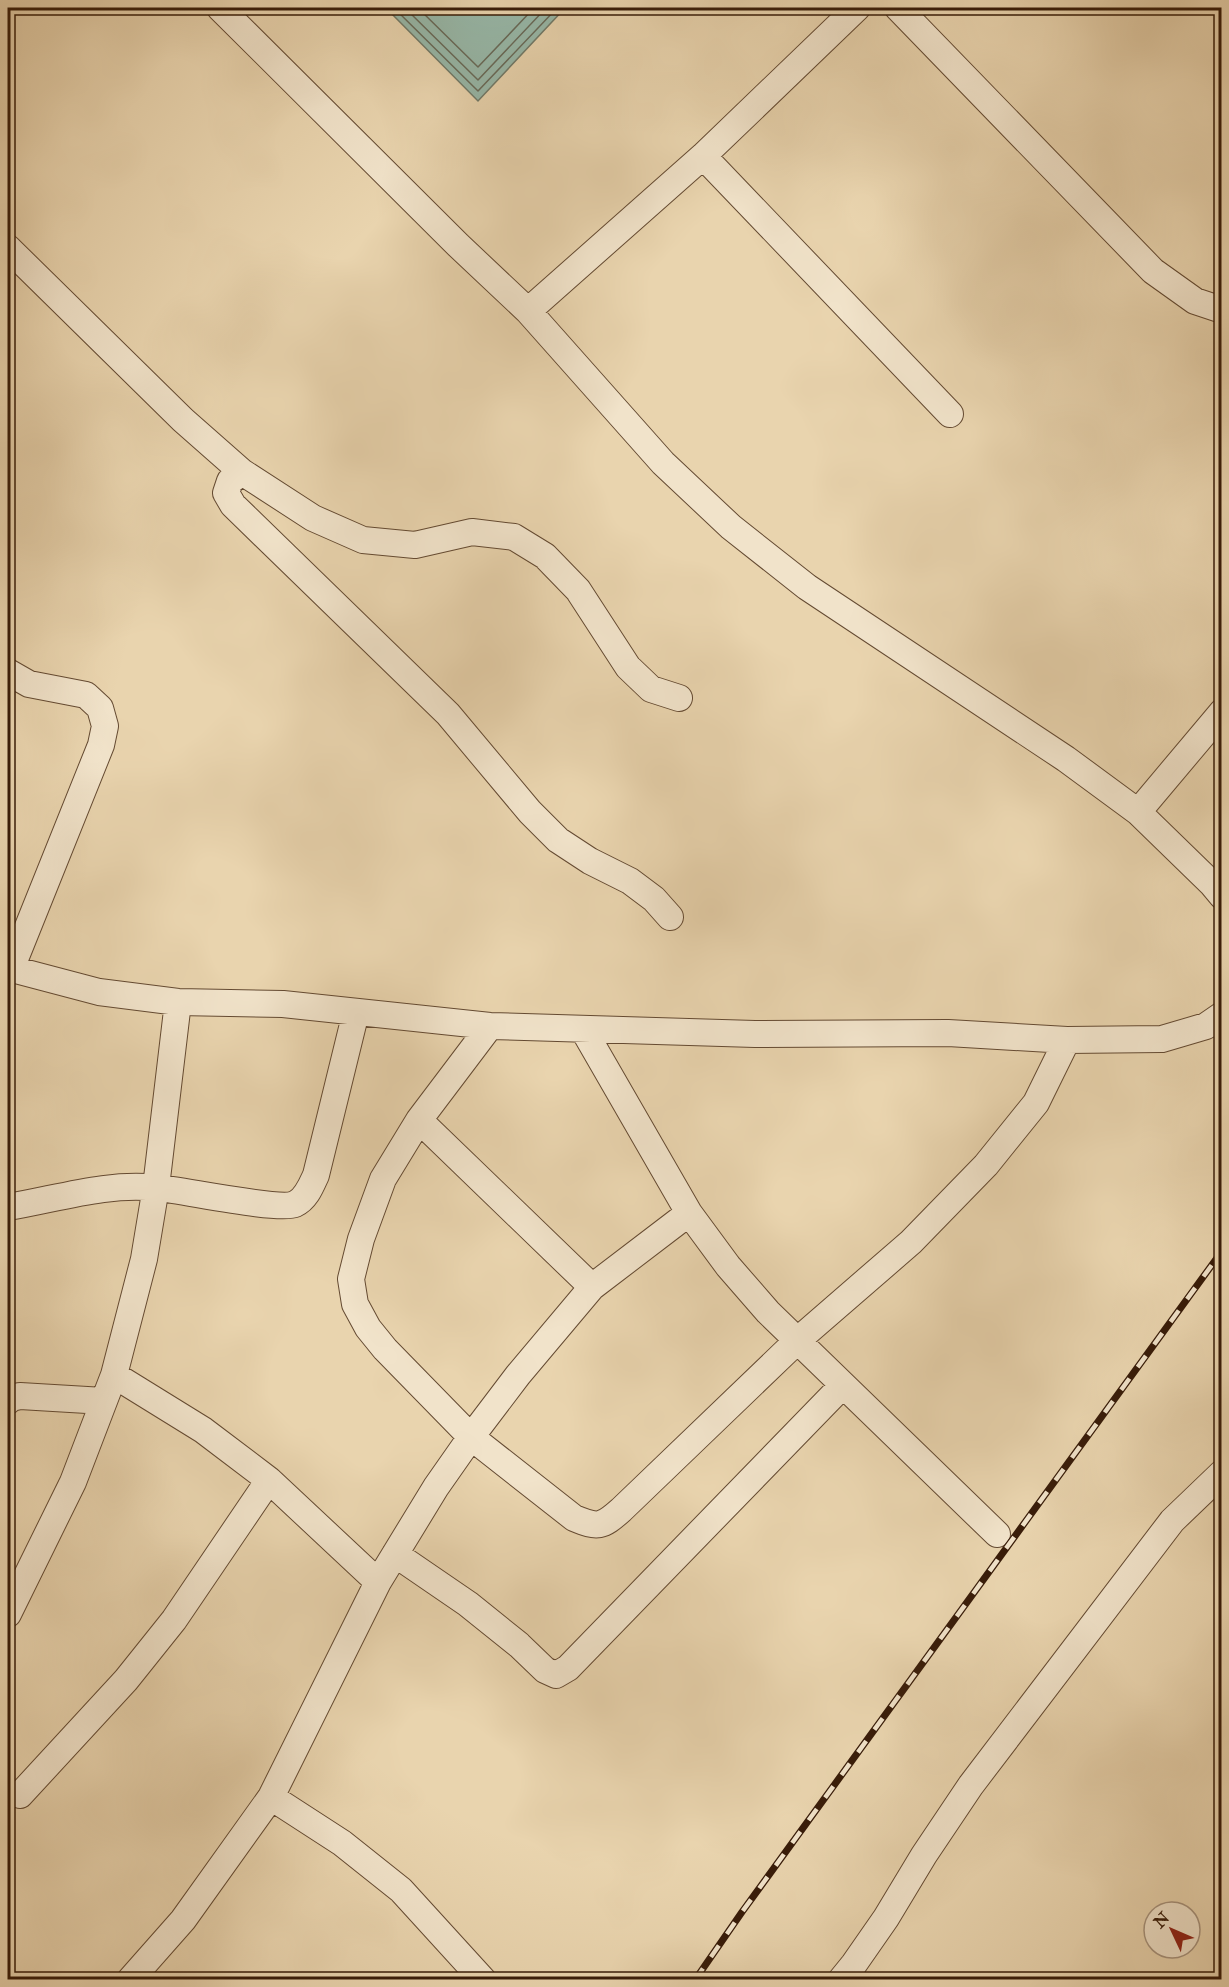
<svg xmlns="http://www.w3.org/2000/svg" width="1229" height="1987" font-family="'IM FELL Double Pica',serif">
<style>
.water{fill:#97b8a9;stroke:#717a69;stroke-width:1.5}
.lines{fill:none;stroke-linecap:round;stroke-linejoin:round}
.shore{stroke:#686a59;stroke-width:1.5}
.street-casing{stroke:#644a32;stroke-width:28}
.street{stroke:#f1e3ca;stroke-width:26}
.rail-casing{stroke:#381c09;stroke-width:7}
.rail{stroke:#f1e3ca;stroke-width:4.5;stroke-dasharray:14;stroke-linecap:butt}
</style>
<rect width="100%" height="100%" fill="#e9d4ae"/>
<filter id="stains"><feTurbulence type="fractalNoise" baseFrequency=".00333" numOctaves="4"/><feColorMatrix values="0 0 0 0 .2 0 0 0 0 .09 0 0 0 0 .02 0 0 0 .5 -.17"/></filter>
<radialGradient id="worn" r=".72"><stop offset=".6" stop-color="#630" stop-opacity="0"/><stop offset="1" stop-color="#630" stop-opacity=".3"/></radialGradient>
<!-- water -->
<path class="water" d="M386,8H565L478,101Z"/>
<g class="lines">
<!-- shore -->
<path class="shore" d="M394,8L478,91L557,8
M405,8L478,80L546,8
M418,8L478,67L534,8"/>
<defs>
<path id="street" d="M220,8L458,245L528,311L663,463L731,527L807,587L1066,759L1138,812L1212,884L1222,896
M898,8L1153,271L1195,301L1222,310
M703,156L950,414
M8,248L183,420L242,472L313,518L363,540L415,545L472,532L514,537L545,556L578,590L628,667L651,689L679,698
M528,311L703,156L857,8
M242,472L230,481L226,493L233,505L448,714L530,812L558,840L590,861L630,881L654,899L670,917
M8,672L29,684L86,695L100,708L105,726L101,745L11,969
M1138,812L1222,712
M8,968L99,992L178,1002L283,1004L490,1026L755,1034L948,1033L1067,1040L1162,1039L1206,1026L1222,1015
M490,1026L419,1120L383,1179L361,1239L351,1279L355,1304L368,1328L385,1349L471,1437L574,1518C598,1528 602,1527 621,1510L798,1340L911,1242L986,1165L1036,1103L1067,1040
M583,1029L689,1213L728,1266L768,1312L997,1534
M419,1120L592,1287
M8,1207C57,1199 107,1182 158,1188C182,1190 279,1211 295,1204C306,1199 311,1186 316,1175L356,1012
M114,1375L203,1430L269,1480L378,1582
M8,1401L11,1398L20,1396L104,1401
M395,1554L468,1604L519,1645L545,1670L556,1675L568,1668L843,1385
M8,1614L73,1482L114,1375L144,1259L156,1187L178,1002
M20,1795L126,1680L174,1620L269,1480
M271,1797L342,1843L401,1890L483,1980
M130,1980L183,1920L271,1797L378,1582L436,1487L471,1437L518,1375L592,1287L689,1213
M841,1980L854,1964L886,1918L924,1855L971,1785L1172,1521L1222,1473"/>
</defs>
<!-- street casing -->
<use href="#street" class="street-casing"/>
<!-- street -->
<use href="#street" class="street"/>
<defs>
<path id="rail" d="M695,1980L742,1912L1222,1251"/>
</defs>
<!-- rail casing -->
<use href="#rail" class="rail-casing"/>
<!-- rail -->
<use href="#rail" class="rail"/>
</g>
<!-- margin -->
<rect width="1229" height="1987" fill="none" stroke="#e9d4ae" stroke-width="30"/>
<rect x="9" y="9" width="1211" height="1969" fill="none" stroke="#381c09" stroke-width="3"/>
<rect x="15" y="15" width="1199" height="1957" fill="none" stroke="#381c09" stroke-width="1.5"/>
<!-- north arrow -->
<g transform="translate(1172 1930) rotate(314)"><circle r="28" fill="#f1e3ca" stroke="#a7937d" stroke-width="1.5"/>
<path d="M0-4.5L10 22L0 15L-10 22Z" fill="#8f2418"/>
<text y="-9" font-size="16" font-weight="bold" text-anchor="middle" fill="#381c09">N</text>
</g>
<rect width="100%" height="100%" filter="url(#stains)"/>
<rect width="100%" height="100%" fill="url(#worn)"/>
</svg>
